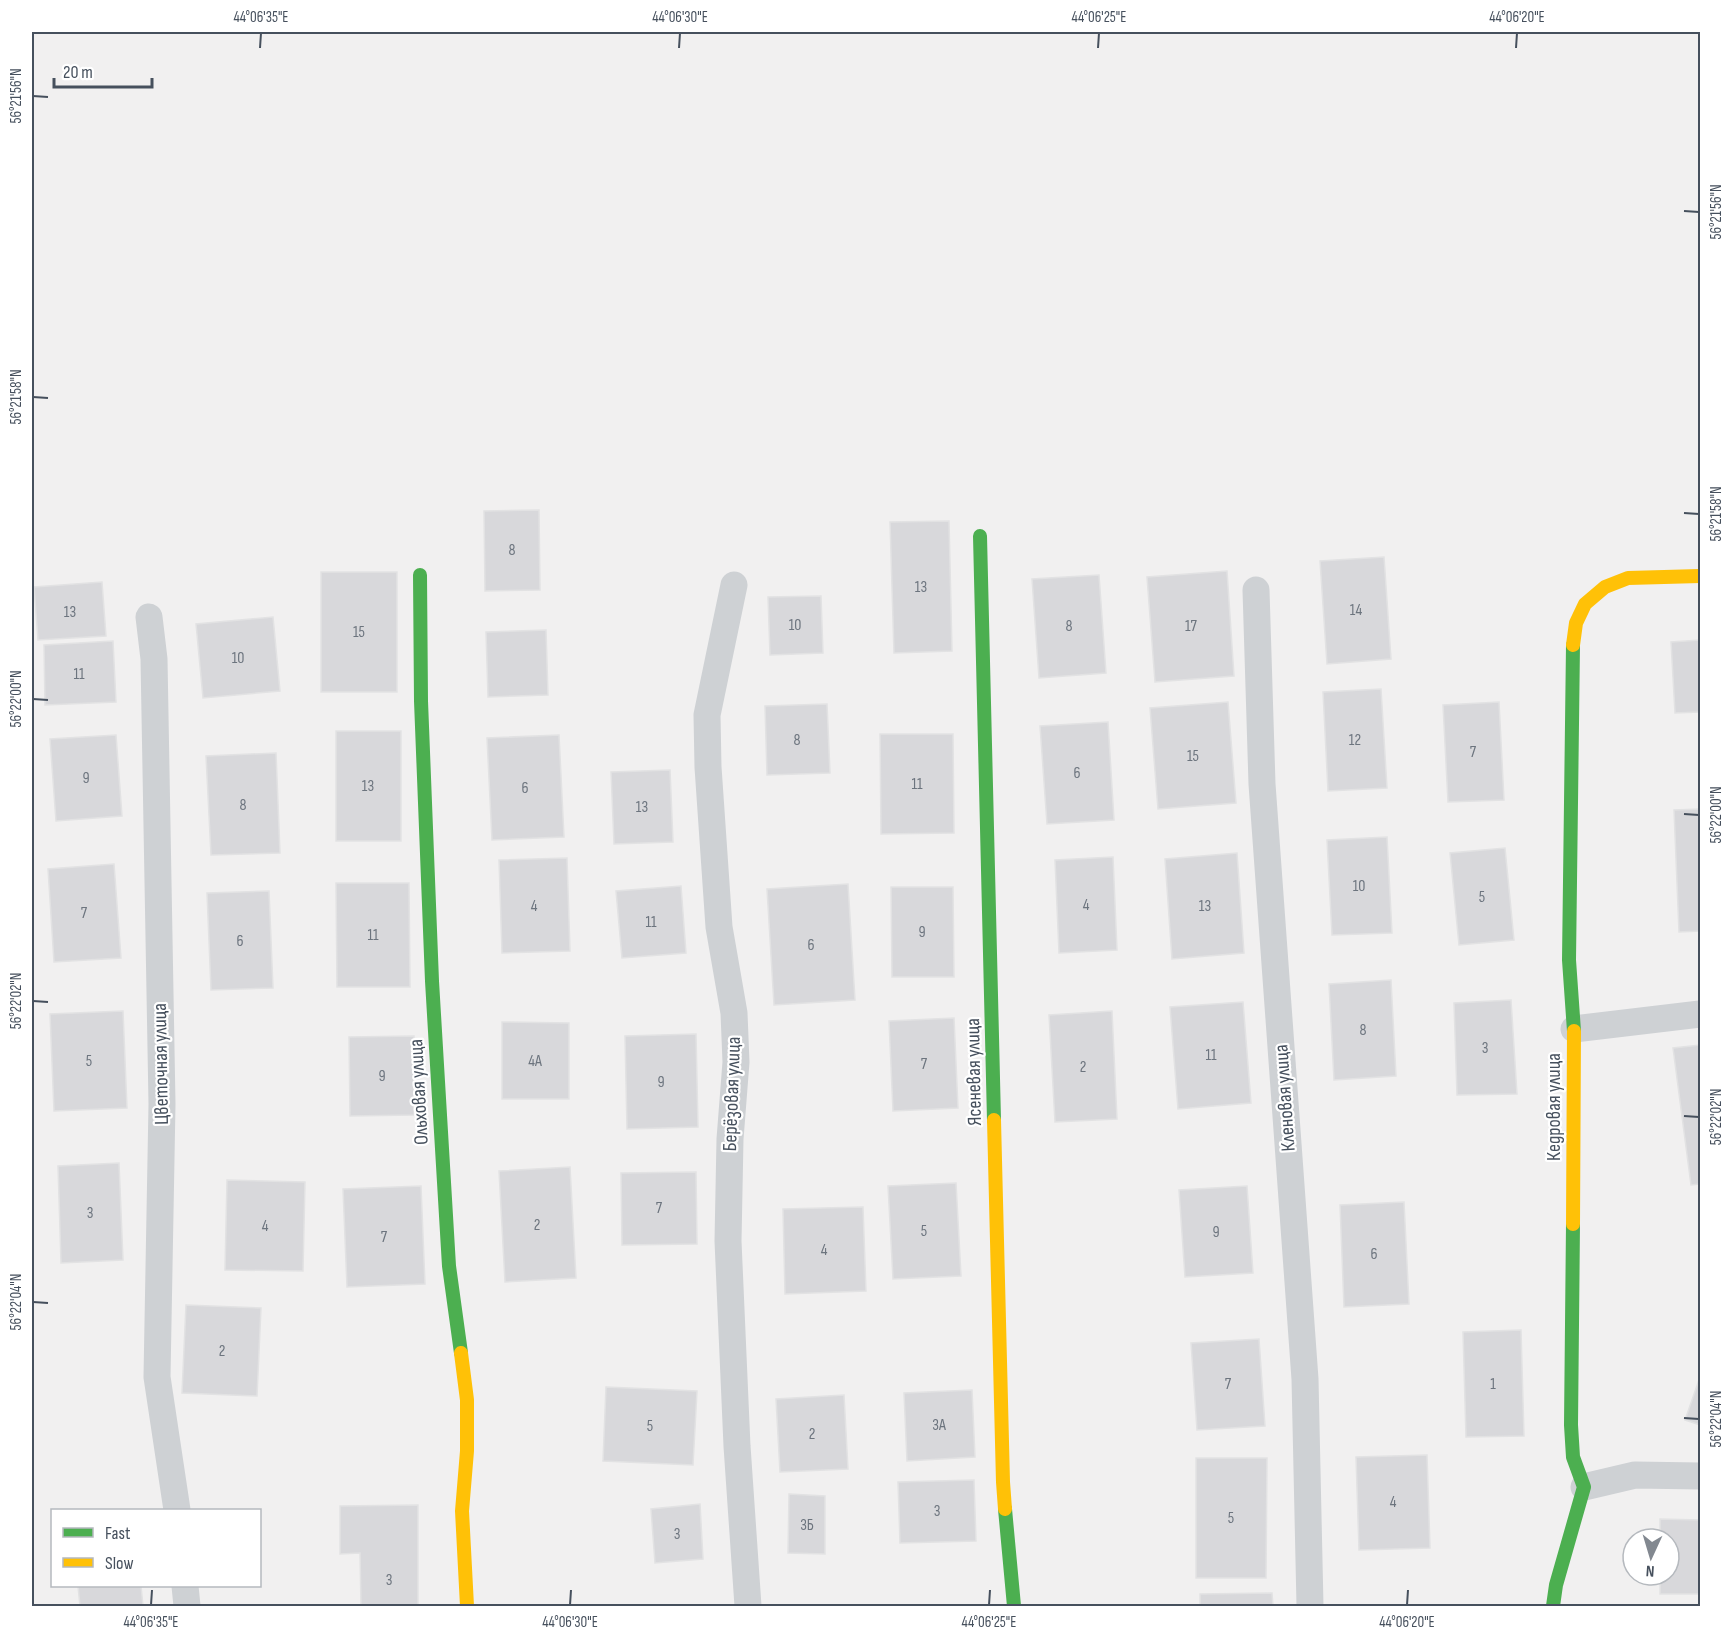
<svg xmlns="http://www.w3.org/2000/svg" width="1732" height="1638" font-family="'Sofia Sans Condensed',sans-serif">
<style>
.building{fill:#d8d8db;stroke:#e2e2e3;stroke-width:1.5}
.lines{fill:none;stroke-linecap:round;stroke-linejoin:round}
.street{stroke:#ced1d4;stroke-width:27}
.fast{stroke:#4caf50;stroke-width:14}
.slow{stroke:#ffc107;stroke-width:14}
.ticks{fill:none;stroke:#46505d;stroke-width:2}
.labels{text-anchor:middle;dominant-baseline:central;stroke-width:4.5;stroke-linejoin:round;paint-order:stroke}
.number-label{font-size:16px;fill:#6c747e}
.street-label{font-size:20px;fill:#46505d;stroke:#fff}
.neatline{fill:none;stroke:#46505d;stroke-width:2}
.ticks-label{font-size:15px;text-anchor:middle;fill:#46505d}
</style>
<rect width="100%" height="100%" fill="#f1f0f0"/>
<!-- building -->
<path class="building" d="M539,510L540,590L485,591L484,511Z
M949,521L952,651L894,653L890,522Z
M1384,557L1391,659L1327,664L1320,561Z
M1227,571L1234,676L1155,682L1147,577Z
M321,572H397V692H321Z
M1099,575L1106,673L1039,678L1032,579Z
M102,582L106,636L38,640L34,587Z
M821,596L823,653L770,655L768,597Z
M273,617L280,691L203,698L196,624Z
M546,630L548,695L488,697L486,632Z
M1700,640V712L1675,713L1671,642Z
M113,641L116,702L45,705L44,645Z
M1381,689L1387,788L1328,791L1323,692Z
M1228,702L1236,803L1158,809L1150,708Z
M1499,702L1504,800L1448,802L1443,705Z
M827,704L830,773L767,775L765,706Z
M1108,722L1114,820L1047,824L1040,726Z
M336,731H401V841H336Z
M880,734H953L954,833L881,834Z
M116,735L122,816L56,821L50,739Z
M559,735L564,837L492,840L487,738Z
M276,753L280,853L211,855L206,756Z
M670,770L673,842L614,844L611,772Z
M1700,809V931L1679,932L1674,810Z
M1387,837L1392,933L1332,935L1327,840Z
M1505,848L1514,940L1459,945L1450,853Z
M1237,853L1244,953L1172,959L1165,859Z
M1113,857L1117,950L1059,953L1055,860Z
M567,858L570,951L502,953L499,860Z
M114,864L121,958L54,962L48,869Z
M336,883H409L410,987H337Z
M848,884L855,1000L774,1005L767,889Z
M681,886L686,953L622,958L616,891Z
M891,887H953L954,977H892Z
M269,891L273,988L211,990L207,893Z
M1391,980L1396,1076L1334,1080L1329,984Z
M1511,1000L1517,1094L1457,1095L1454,1003Z
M1243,1002L1251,1103L1178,1109L1170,1007Z
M123,1011L127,1108L54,1111L50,1014Z
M1112,1011L1117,1119L1055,1122L1049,1015Z
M954,1018L958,1108L893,1111L889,1021Z
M502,1022L569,1023V1099H502Z
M696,1034L698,1127L627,1129L625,1036Z
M414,1036V1115L350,1116L349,1037Z
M1700,1045V1184L1691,1185L1673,1048Z
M119,1163L123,1260L61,1263L58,1166Z
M570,1167L576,1278L505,1282L499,1171Z
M696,1172L697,1244L622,1245L621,1173Z
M227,1180L305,1182L303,1271L225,1270Z
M956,1183L961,1276L893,1279L888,1186Z
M421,1186L425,1284L347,1287L343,1189Z
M1247,1186L1253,1273L1185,1277L1179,1190Z
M1404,1202L1409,1304L1344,1307L1340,1205Z
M863,1207L866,1291L785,1294L783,1209Z
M186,1305L261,1308L257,1396L182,1393Z
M1521,1330L1524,1436L1466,1437L1463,1332Z
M1259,1339L1265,1426L1197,1430L1191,1343Z
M1700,1377V1425L1685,1420Z
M606,1387L697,1391L693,1465L603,1461Z
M972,1390L975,1457L907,1461L904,1393Z
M844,1395L848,1469L780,1472L776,1399Z
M1427,1455L1430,1548L1359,1550L1356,1457Z
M1196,1458H1267L1266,1578H1196Z
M974,1480L976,1541L900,1543L898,1482Z
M789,1494L825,1496V1554L788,1553Z
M700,1504L703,1559L655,1563L651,1509Z
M418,1505V1606H361L360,1553L340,1554V1506Z
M1660,1519L1700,1520V1594H1660V1575H1669V1539H1660Z
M78,1586H141L143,1606H80Z
M1272,1593L1273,1606H1200V1594Z"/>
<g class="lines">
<!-- street -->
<path class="street" d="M734,585L707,715L708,767L719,927L734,1013L736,1062L730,1139L728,1241L737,1446L748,1606
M1256,590L1262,784L1305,1379L1310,1606
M149,617L154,659L162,1104L157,1377L177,1510
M1574,1029L1700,1014
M1584,1487L1635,1475L1700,1476
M185,1586L187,1606"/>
<!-- fast -->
<path class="fast" d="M980,536L994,1120
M420,575L421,701L432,981L449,1266L461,1353
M1573,645L1569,960L1574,1031
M1005,1509L1014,1606
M1553,1606L1556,1585L1584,1487L1573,1457L1571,1425L1573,1224"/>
<!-- slow -->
<path class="slow" d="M1573,645L1576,623L1585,604L1605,587L1628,578L1700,576
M994,1120L1003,1482L1005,1509
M1573,1224L1574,1031
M461,1353L467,1400V1451L462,1511L467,1606"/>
</g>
<!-- ticks -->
<path class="ticks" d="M260,48L261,33M679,48L680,33M1098,48L1099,33M1516,48L1517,33M33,96L48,97M1684,211L1699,212M33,397L48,398M1684,513L1699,514M33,699L48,700M1684,814L1699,815M33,1001L48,1002M1684,1116L1699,1117M33,1302L48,1303M1684,1418L1699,1419M151,1605L152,1590M570,1605L571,1590M989,1605L990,1590M1407,1605L1408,1590"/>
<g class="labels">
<!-- number labels -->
<g class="number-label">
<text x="512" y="550">8</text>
<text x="921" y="587">13</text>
<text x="1356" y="610">14</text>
<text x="70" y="612">13</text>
<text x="795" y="625">10</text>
<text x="1069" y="626">8</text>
<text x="1191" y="626">17</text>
<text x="359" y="632">15</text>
<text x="238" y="658">10</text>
<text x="79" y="674">11</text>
<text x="797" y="740">8</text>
<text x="1355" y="740">12</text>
<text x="1473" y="752">7</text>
<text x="1193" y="756">15</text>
<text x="1077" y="773">6</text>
<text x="86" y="778">9</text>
<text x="917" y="784">11</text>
<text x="368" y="786">13</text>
<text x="525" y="788">6</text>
<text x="243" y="805">8</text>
<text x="642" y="807">13</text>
<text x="1359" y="886">10</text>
<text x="1482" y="897">5</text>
<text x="1086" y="905">4</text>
<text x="534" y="906">4</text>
<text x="1205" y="906">13</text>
<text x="84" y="913">7</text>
<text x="651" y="922">11</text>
<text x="922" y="932">9</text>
<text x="373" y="935">11</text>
<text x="240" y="941">6</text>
<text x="811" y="945">6</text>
<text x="1363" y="1030">8</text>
<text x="1485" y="1048">3</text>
<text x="1211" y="1055">11</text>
<text x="89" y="1061">5</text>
<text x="535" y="1061">4А</text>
<text x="924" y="1064">7</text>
<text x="1083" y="1067">2</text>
<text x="382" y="1076">9</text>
<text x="661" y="1082">9</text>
<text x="659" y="1208">7</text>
<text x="90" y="1213">3</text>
<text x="537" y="1225">2</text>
<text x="265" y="1226">4</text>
<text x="924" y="1231">5</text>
<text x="1216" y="1232">9</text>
<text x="384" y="1237">7</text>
<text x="824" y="1250">4</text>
<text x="1374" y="1254">6</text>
<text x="222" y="1351">2</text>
<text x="1228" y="1384">7</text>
<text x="1493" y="1384">1</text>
<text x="939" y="1425">3А</text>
<text x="650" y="1426">5</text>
<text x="812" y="1434">2</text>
<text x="1393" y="1502">4</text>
<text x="937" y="1511">3</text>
<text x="1231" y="1518">5</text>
<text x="807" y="1525">3Б</text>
<text x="677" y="1534">3</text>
<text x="389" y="1580">3</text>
</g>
<!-- street labels -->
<g class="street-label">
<text transform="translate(161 1064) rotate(-91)">Цветочная улица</text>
<text transform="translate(974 1072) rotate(-91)">Ясеневая улица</text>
<text transform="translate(419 1092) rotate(-93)">Ольховая улица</text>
<text transform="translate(732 1094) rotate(-88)">Берёзовая улица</text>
<text transform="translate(1285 1098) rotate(-94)">Кленовая улица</text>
<text transform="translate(1554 1107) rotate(-90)">Кедровая улица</text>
</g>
</g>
<!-- border -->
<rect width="1732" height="1638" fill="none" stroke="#ffffff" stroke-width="66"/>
<!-- legend -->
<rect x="51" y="1509" width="210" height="78" fill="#ffffff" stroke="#b5b9be" stroke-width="1.5"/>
<rect x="63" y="1528" width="30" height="9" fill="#4caf50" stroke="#b5b9be" stroke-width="1.5"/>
<text x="105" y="1539" font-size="18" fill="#46505d">Fast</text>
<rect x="63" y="1558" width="30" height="9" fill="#ffc107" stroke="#b5b9be" stroke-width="1.5"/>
<text x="105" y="1569" font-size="18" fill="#46505d">Slow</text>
<!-- north arrow -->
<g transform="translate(1651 1557) rotate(184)"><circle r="28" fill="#ffffff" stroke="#b5b9be" stroke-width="1.5"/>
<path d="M0-4.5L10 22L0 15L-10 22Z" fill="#828890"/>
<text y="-9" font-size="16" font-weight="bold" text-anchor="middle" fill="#46505d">N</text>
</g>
<!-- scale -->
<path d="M54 78v9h98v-9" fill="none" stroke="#46505d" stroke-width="3"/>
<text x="63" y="78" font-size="18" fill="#46505d" stroke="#ffffff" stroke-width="4.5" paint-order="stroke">20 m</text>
<rect x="33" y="33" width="1666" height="1572" class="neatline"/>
<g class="ticks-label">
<text x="261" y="22">44°06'35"E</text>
<text x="680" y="22">44°06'30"E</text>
<text x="1099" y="22">44°06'25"E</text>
<text x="1517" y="22">44°06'20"E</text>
<text transform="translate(16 96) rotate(-90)" y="5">56°21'56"N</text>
<text transform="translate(1716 212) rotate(-90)" y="5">56°21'56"N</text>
<text transform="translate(16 397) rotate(-90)" y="5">56°21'58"N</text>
<text transform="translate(1716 514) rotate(-90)" y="5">56°21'58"N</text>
<text transform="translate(16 699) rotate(-90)" y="5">56°22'00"N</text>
<text transform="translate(1716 815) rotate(-90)" y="5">56°22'00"N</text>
<text transform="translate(16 1001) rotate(-90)" y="5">56°22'02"N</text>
<text transform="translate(1716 1117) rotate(-90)" y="5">56°22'02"N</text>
<text transform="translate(16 1302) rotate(-90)" y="5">56°22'04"N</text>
<text transform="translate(1716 1419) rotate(-90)" y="5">56°22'04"N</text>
<text x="151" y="1627">44°06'35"E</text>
<text x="570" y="1627">44°06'30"E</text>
<text x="989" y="1627">44°06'25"E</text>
<text x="1407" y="1627">44°06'20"E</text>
</g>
</svg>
